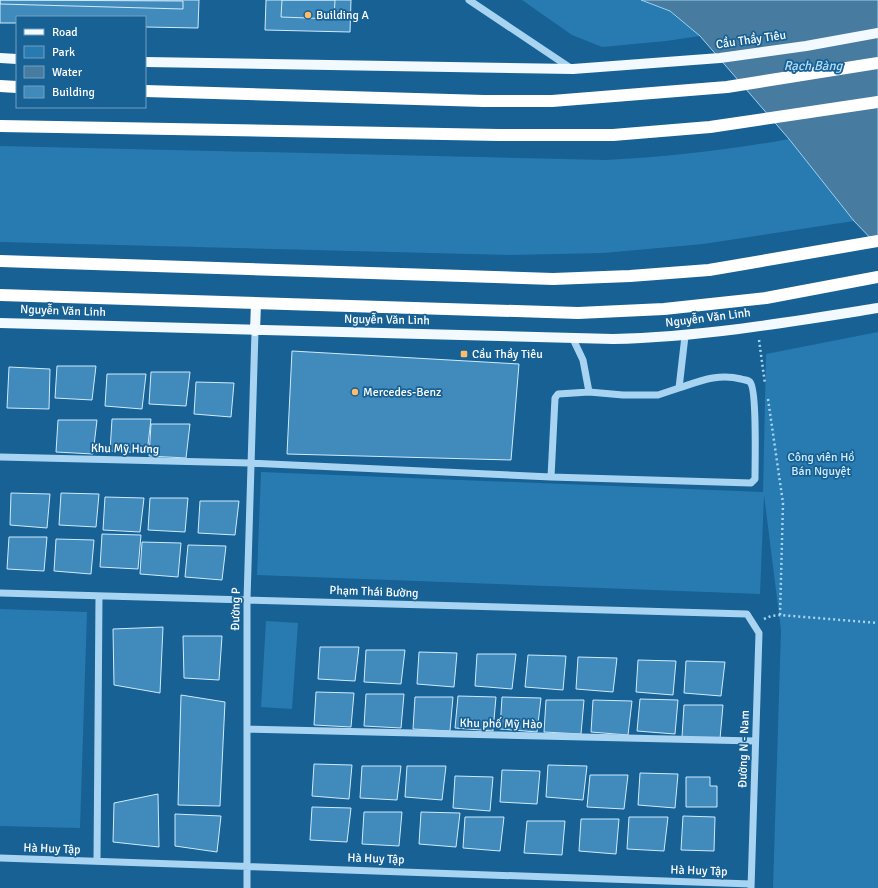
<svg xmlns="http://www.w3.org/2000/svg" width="878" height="888" font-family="Signika,sans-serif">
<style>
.green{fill:#277bb1}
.water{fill:#477b9f;stroke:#9bd2f3}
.building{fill:#408bbc;stroke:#d0eafc}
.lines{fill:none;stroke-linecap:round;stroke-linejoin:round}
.path{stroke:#a8d4f1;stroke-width:2.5;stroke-dasharray:2 3;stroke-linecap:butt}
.minor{stroke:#a8d4f1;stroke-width:7}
.major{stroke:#f2f9ff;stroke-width:10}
.highway{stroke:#fff;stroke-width:12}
.poi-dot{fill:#ffbc68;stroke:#176195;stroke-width:1.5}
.labels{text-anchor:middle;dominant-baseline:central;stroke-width:3.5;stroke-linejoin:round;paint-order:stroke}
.poi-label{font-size:12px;fill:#fff;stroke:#176195;text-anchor:start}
.street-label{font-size:12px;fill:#fff;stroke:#176195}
.park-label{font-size:12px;fill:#d0eafc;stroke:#176195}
.water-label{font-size:13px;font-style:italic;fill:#b5ddf7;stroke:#176195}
</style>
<rect width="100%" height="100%" fill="#176195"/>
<!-- green -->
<path class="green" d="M522,0H714L700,36L666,41L602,47L572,35Z
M789,139L854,221L703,244L603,253L510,255L0,242V146L606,160C668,157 729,150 789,139Z
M878,332V888H773L781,630L764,495L760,594L257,575L261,472L763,492L766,354Z
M0,609L87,612L80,828L0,826Z
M266,621L298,623L292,709L261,707Z"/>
<!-- water -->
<path class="water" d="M641,0H878V246L854,221L789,139L700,36L670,11Z"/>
<!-- building -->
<path class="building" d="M0,0H199L198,28L145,27V17H17V23H0Z
M0,0L183,1V9L0,4Z
M266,0H351L350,32L265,30Z
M282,0H335L334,19L281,17Z
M292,351L519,364L511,460L287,454Z
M57,366H96L92,400L55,398Z
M9,367L50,369L49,409L7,408Z
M151,372H190L186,406L149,404Z
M107,374H146L142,409L105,406Z
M196,382L234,383L231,417L194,414Z
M112,419H151L147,453L110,451Z
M58,420H97L93,454L56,452Z
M151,424H190L186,458L149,456Z
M11,493L50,494L47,528L10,525Z
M61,493L99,494L96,527L59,525Z
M105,497L144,498L140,532L103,530Z
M150,498H188L185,532L148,530Z
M200,501H239L235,535L198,533Z
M102,534L141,535L138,569L100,567Z
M9,537H47L44,571L7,569Z
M56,539L94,540L91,574L54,571Z
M142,542L181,543L178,577L140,574Z
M188,545L226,546L222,580L185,577Z
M163,627L160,693L114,685L113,629Z
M183,636H222L219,680L184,678Z
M320,647H359L355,681L318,679Z
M366,650H405L401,684L364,682Z
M419,652L457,653L454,687L417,684Z
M477,654H516L512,689L475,686Z
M528,655L566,656L563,690L525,687Z
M578,657L617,658L613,692L576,689Z
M638,660L676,661L673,695L636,692Z
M686,661L725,662L721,696L684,693Z
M316,692L354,693L351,727L314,725Z
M366,694H404L401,728L364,726Z
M181,695L225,702L220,806L178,805Z
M458,696L496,697L493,731L455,728Z
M415,697H453L450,731L413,729Z
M502,697L541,698L537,732L500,729Z
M640,699L678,700L675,734L637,731Z
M546,700H584L581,734L544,732Z
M593,700L632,701L628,735L591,732Z
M684,705H723L720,739L682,737Z
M314,764L352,765L349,799L312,796Z
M548,765L587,766L583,800L546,797Z
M362,766H401L397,800L360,798Z
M407,766H446L442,800L405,797Z
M502,770L540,771L537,804L500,802Z
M640,773L678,774L675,808L638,805Z
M590,775H628L624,809L587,807Z
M455,776L493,777L490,811L453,808Z
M686,777H710V786H717V807H686Z
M158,794L159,847L113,842L114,803Z
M312,807L351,808L347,842L310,840Z
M364,812H402L399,846L362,844Z
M421,812L460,813L456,847L419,844Z
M175,814L221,816L217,852L175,846Z
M683,816L715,817L714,851L681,850Z
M465,817H504L500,851L463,848Z
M629,817H668L664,851L627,849Z
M581,819H619L616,854L579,851Z
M527,821H565L562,855L524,853Z"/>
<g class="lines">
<!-- path -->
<path class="path" d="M759,340L765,384
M768,399L783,503L780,615
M764,619L771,616L780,615L878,623"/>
<!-- minor -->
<path class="minor" d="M469,0L572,69
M573,339L583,360L589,392L623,395H658L679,388L685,336
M0,457L250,463L551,477L751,483L755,479C755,464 757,389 750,382C748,380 744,380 741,379C719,373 700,381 679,388
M551,477L555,398L558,394L589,392
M0,593L747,614L759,633L751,888
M247,729L755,741
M0,858L751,884
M97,861L99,596
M247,888V600L255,331"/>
<!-- major -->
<path class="major" d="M0,58L17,59
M145,62L573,69L720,58L806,46L878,33
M0,323L613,339C702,337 790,322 878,308
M255,331L256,303"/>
<!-- highway -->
<path class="highway" d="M0,86L17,87
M145,91L484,101H552L727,87L878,63
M0,126L499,135H613L710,127L878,102
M0,261L553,279L630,276L709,270L878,241
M0,295L578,313L664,309L766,298L878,277"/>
</g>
<!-- markers -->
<g class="poi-dot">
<circle cx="308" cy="15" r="4"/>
<rect x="460" y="350" width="8" height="8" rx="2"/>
<circle cx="355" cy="392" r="4"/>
</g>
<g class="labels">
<!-- poi labels -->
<g class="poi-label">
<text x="316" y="15">Building A</text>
<text x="472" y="354">Cầu Thầy Tiêu</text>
<text x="363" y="392">Mercedes-Benz</text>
</g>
<!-- street labels -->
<g class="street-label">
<text transform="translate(751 40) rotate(-8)">Cầu Thầy Tiêu</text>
<text transform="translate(63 311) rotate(2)">Nguyễn Văn Linh</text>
<text transform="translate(708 318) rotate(-7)">Nguyễn Văn Linh</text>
<text transform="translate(387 320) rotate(1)">Nguyễn Văn Linh</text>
<text transform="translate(125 449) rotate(1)">Khu Mỹ Hưng</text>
<text transform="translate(374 592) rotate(2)">Phạm Thái Bường</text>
<text transform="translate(236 609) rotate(-89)">Đường P</text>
<text transform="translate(501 724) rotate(1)">Khu phố Mỹ Hào</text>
<text transform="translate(744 749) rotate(-88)">Đường N - Nam</text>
<text transform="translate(52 849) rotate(2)">Hà Huy Tập</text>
<text transform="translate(376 859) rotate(2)">Hà Huy Tập</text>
<text transform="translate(699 871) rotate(2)">Hà Huy Tập</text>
</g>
<!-- park labels -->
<g class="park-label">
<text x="821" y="457">Công viên Hồ<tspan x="821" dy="14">Bán Nguyệt</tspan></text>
</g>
<!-- water labels -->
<g class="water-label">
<text x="813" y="66">Rạch Bàng</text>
</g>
</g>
<!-- legend -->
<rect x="16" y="16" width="130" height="92" fill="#176195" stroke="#74a0bf"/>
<rect x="24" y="29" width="20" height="6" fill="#f2f9ff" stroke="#74a0bf"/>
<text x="52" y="36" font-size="12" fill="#ffffff">Road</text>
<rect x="24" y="46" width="20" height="12" fill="#277bb1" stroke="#74a0bf"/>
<text x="52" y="56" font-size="12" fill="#ffffff">Park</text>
<rect x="24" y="66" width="20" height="12" fill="#477b9f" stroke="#74a0bf"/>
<text x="52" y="76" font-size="12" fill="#ffffff">Water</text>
<rect x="24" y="86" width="20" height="12" fill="#408bbc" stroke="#74a0bf"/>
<text x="52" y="96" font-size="12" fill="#ffffff">Building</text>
</svg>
